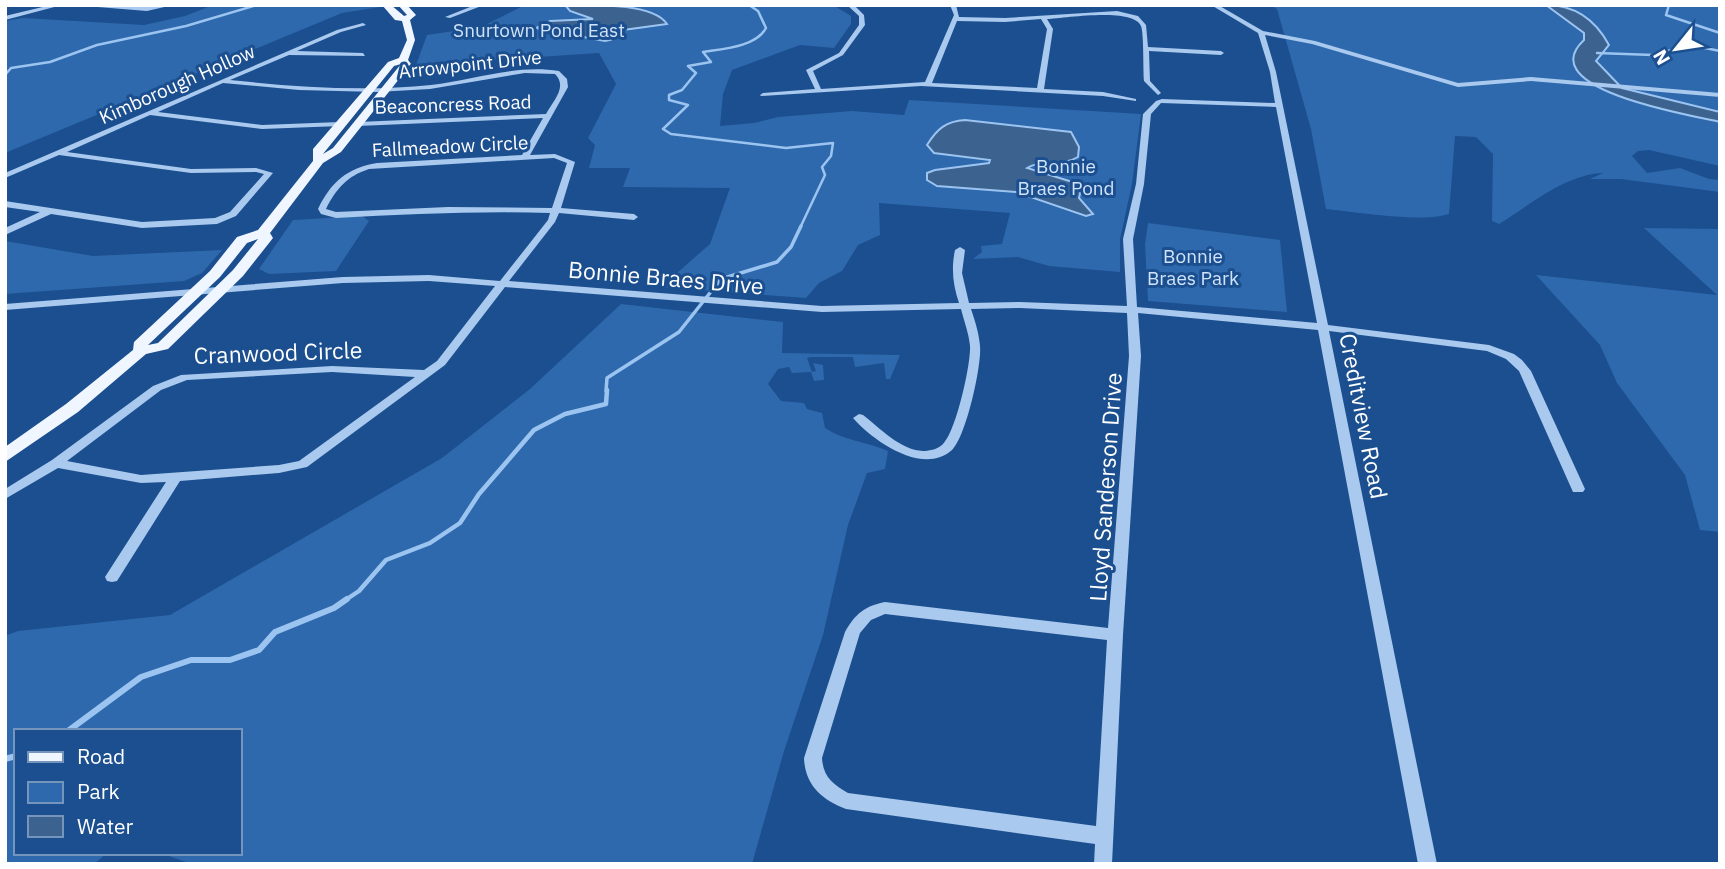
<svg xmlns="http://www.w3.org/2000/svg" width="1725" height="869" font-family="'IBM Plex Sans',sans-serif">
<style>
.green{fill:#2e69ad}
.water{fill:#3c6290;stroke:#9cc4f0;stroke-width:2}
.lines{fill:none;stroke-linecap:round;stroke-linejoin:round}
.stream-far3{stroke:#9cc4f0;stroke-width:2.5}
.stream-far2{stroke:#9cc4f0;stroke-width:3.5}
.stream-far1{stroke:#9cc4f0;stroke-width:4.5}
.stream{stroke:#9cc4f0;stroke-width:6}
.minor{fill:#a9c9ee;fill-rule:evenodd}
.major{fill:#f0f6ff;fill-rule:evenodd}
.labels{text-anchor:middle;dominant-baseline:central;stroke-width:6;stroke-linejoin:round;paint-order:stroke}
.far-park-label{font-size:19px;fill:#cfe3fa;stroke:#1b4f8f}
.far-street-label{font-size:19px;fill:#fff;stroke:#1b4f8f}
.street-label{font-size:23px;fill:#fff;stroke:#1b4f8f}
</style>
<rect width="100%" height="100%" fill="#1b4f8f"/>
<!-- green -->
<path class="green" d="M213,5L380,7L342,13L5,153V21L23,18L144,25L185,16Z
M525,5H833L851,16V24L834,48L800,45L732,70L723,94L720,126L754,123L778,117L852,111L904,115L909,100L1141,114L1132,184L1120,239V272L1049,266L1018,257L973,259L982,252L981,246L1002,244L1010,213L879,203L880,235L858,245L842,271L819,283L806,298L661,287L710,244L730,188L623,187L630,168H589L595,145L588,138L616,84L599,53L416,65L427,35L481,27Z
M1270,5H1720V166L1649,150L1638,151L1632,156L1647,173L1680,168L1709,179L1720,180V192L1621,179H1590L1603,173C1566,174 1530,205 1499,224L1492,221L1493,154L1476,137L1455,136L1449,214C1422,223 1356,212 1326,209L1311,129L1277,9Z
M362,216L369,221L336,271L269,274L259,269L293,220Z
M1148,223L1280,240L1287,312L1148,301L1145,244Z
M1644,228L1720,229V532L1700,530L1685,475L1617,383L1600,345L1536,275L1717,295Z
M5,241L93,256L222,250L202,273L184,281L5,294Z
M621,304L783,322L782,353L900,355L890,379H886L884,363L855,367L853,357H811L807,358L812,372L816,371L813,363L823,365L824,380L814,381L811,372L792,373L789,367L778,369L768,384L781,401L804,403L807,409L822,413L825,428C842,440 868,442 888,451L885,469L867,473L848,525L823,635L784,751L752,864H192L160,853H240V731H16V853H107L94,864H5V636L18,631L170,615L442,458L530,389Z"/>
<!-- water -->
<path class="water" d="M565,5C590,5 653,2 667,24L616,31L607,37L610,40L605,41L536,28L550,21L593,19L570,11Z
M1546,5C1575,5 1595,19 1609,45L1596,61L1622,88L1720,112V122C1696,116 1530,90 1584,40V33Z
M965,120L1071,132L1079,147L1078,157C1062,167 1040,159 1027,168L1082,185L1079,198L1093,214L1086,216L1016,192L937,186L927,180V173L935,170L989,163L990,160L934,153L927,145C937,129 946,121 965,120Z"/>
<g class="lines">
<!-- stream-far3 -->
<path class="stream-far3" d="M749,5L758,11L766,28C756,47 722,49 703,52L711,62L688,66L696,73L682,90L669,95V100L688,105L663,129L671,134L786,148L833,143L831,156L822,167L825,175L800,228
M1669,5L1666,15L1720,33
M1597,53L1653,55L1690,45L1720,51
M5,75L11,68L50,62L97,45L186,26L257,5"/>
<!-- stream-far2 -->
<path class="stream-far2" d="M606,391L607,378L679,332L721,279L777,262L791,247L801,226"/>
<!-- stream-far1 -->
<path class="stream-far1" d="M344,601L359,591L386,560L430,543L460,523L479,494L534,430L565,414L606,404L607,390"/>
<!-- stream -->
<path class="stream" d="M68,731L141,677L191,660H230L259,650L275,632L334,608L347,599
M5,759L16,756"/>
<!-- minor -->
<path class="minor" d="M51,5H62L5,20V16Z
M73,5L147,7L173,5L147,11Z
M475,5H484L450,18L445,17Z
M847,5H854L864,15L865,25L843,55L813,71L821,89L925,82L954,15L950,5H956L959,17L1005,18L1117,11L1138,16L1146,25L1148,47L1221,51L1224,53L1221,55L1149,51L1150,81L1161,93L1158,95L1144,81C1143,71 1144,33 1141,26C1133,7 1065,18 1047,19L1053,29L1044,89L1103,92L1136,99V101L1103,96L921,86L761,96L760,95L763,93L815,89L806,70L839,53L859,25V16ZM1041,19L1047,29L1037,88L932,83L957,21L1005,22Z
M1211,5H1218L1263,31L1315,41L1458,83L1531,77L1720,93V97L1531,81L1458,87L1312,44L1265,35L1276,72L1328,325L1489,345L1514,354L1522,360L1531,371L1585,489L1583,492H1573L1519,371L1506,359L1487,351L1329,331L1437,864H1418L1318,330L1138,313L1141,356L1123,635L1112,864H1094L1095,844L846,809C822,800 805,785 804,758L845,632C855,614 865,606 885,602L1108,628L1129,356L1127,313L1020,308L971,309C975,321 979,333 980,346C982,365 966,437 952,450C923,476 873,441 853,418L859,414L863,415C880,428 900,450 923,451C930,451 938,449 943,444C956,432 971,364 970,346C969,334 964,321 961,309L822,312L505,287L445,365L307,467L279,473L180,481L117,581L112,582L107,581L105,577L166,482L141,483L58,468L5,499V489L52,460L153,386L181,375L332,366L424,370L437,361L495,286L429,281L343,283L5,310V304L343,277L429,275L500,281L548,220L550,213C479,211 407,214 336,218L321,214L318,209C331,182 347,168 377,163L522,155L543,118L358,126L354,124L358,122L546,114C553,101 568,87 555,74L525,73L430,89L377,92L299,90L223,83L158,112L262,125L340,122L344,124L340,126L262,129L150,115L67,152L191,169L256,168L273,173L236,216L217,224L142,228L51,214L5,235V228L40,212L5,207V201L142,222L215,218L230,212L264,174L256,172L191,173L59,155L5,178V173L337,30L363,23L366,25L341,32L297,51L363,53L365,56L289,55L230,80C297,87 364,92 431,85C474,80 516,64 559,71L567,79L568,87L530,155L555,154L575,162L561,208L634,214L638,217L634,220L559,213L555,222L509,281L822,306L959,303C953,285 951,269 955,250L960,247L965,250L962,273L969,303L1020,302L1127,306L1123,239L1136,184L1143,114L1156,101L1162,99L1275,103L1270,72L1258,33ZM1161,103L1276,107L1317,323L1137,307L1133,239L1144,184L1151,114ZM554,158L567,163L552,208L448,207L336,212L326,209C336,189 347,176 369,169ZM332,372L415,377L299,461L279,465L141,475L67,461L161,390L187,380ZM885,614L1107,640L1096,826L848,793C833,784 823,777 822,758L860,633L871,620Z"/>
<!-- major -->
<path class="major" d="M382,5H391L404,16L407,15L398,5H407L416,15L410,20L415,40L408,60L411,64L341,152L323,163L270,233L273,238L243,276L168,349L146,354L78,412L5,462V447L66,404L133,350L134,342L210,271L237,237L258,230L313,161V149L388,62L399,58L407,40L402,21L395,20ZM401,64L333,148L323,154L394,66ZM258,239L233,270L158,343L148,345L220,277L247,243Z"/>
</g>
<g class="labels">
<!-- far-park labels -->
<g class="far-park-label">
<text x="539" y="30">Snurtown Pond East</text>
<text x="1066" y="166">Bonnie<tspan x="1066" dy="22">Braes Pond</tspan></text>
<text x="1193" y="256">Bonnie<tspan x="1193" dy="22">Braes Park</tspan></text>
</g>
<!-- far-street labels -->
<g class="far-street-label">
<text transform="translate(470 64) rotate(-6)">Arrowpoint Drive</text>
<text transform="translate(177 84) rotate(-24)">Kimborough Hollow</text>
<text transform="translate(453 104) rotate(-2)">Beaconcress Road</text>
<text transform="translate(450 146) rotate(-3)">Fallmeadow Circle</text>
</g>
<!-- street labels -->
<g class="street-label">
<text transform="translate(666 277) rotate(5)">Bonnie Braes Drive</text>
<text transform="translate(278 352) rotate(-2)">Cranwood Circle</text>
<text transform="translate(1364 416) rotate(79)">Creditview Road</text>
<text transform="translate(1105 487) rotate(-86)">Lloyd Sanderson Drive</text>
</g>
</g>
<!-- border -->
<rect width="1725" height="869" fill="none" stroke="#ffffff" stroke-width="14"/>
<!-- legend -->
<rect x="14" y="729" width="228" height="126" fill="#1b4f8f" stroke="#7695bc" stroke-width="2"/>
<rect x="28" y="752" width="35" height="10" fill="#f0f6ff" stroke="#7695bc" stroke-width="2"/>
<text x="77" y="764" font-size="21" fill="#ffffff">Road</text>
<rect x="28" y="782" width="35" height="21" fill="#2e69ad" stroke="#7695bc" stroke-width="2"/>
<text x="77" y="799" font-size="21" fill="#ffffff">Park</text>
<rect x="28" y="816" width="35" height="21" fill="#3c6290" stroke="#7695bc" stroke-width="2"/>
<text x="77" y="834" font-size="21" fill="#ffffff">Water</text>
<!-- north arrow -->
<g transform="translate(1676 49) rotate(240)" stroke="#1b4f8f" stroke-width="5" paint-order="stroke">
<path d="M0-5L12 26L0 18L-12 26Z" fill="#ffffff"/>
<text y="-10" font-size="19" font-weight="bold" text-anchor="middle" fill="#ffffff">N</text>
</g>
</svg>
